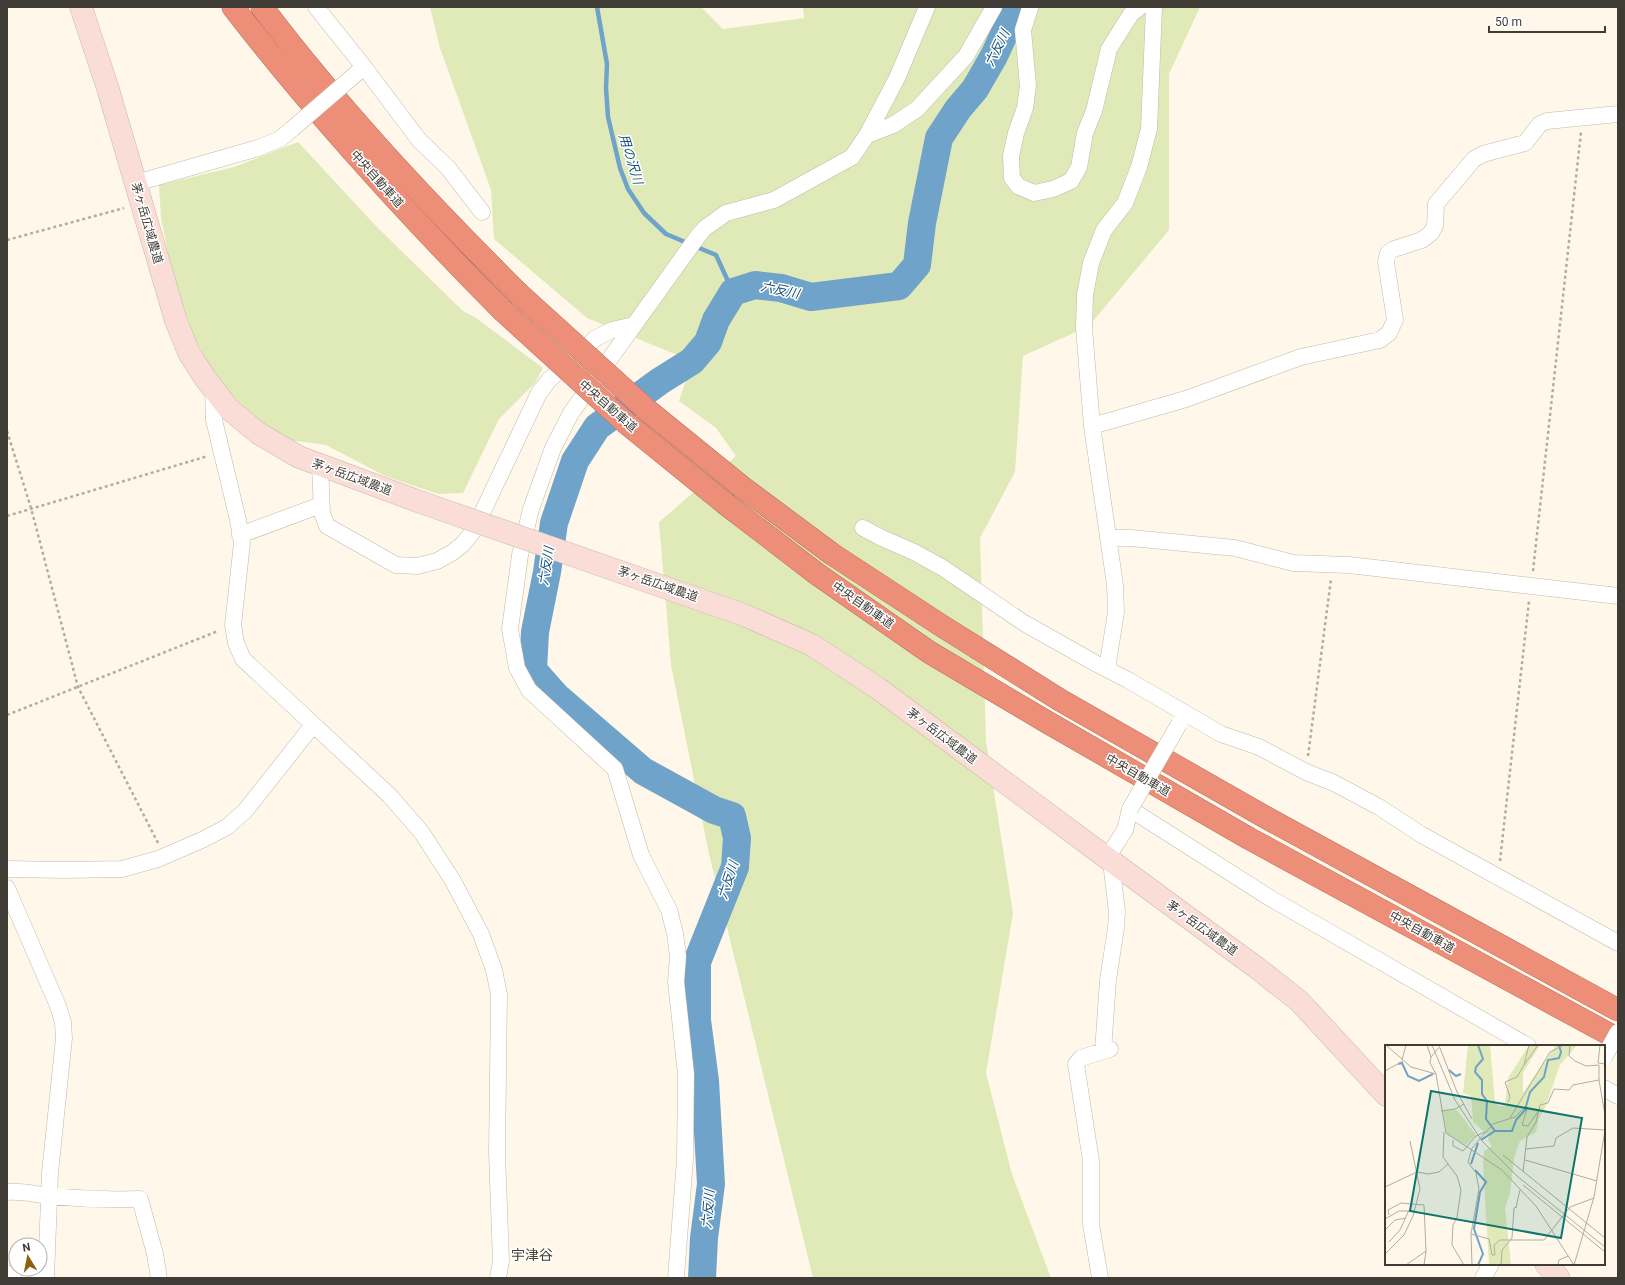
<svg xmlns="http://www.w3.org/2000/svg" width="1625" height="1285" font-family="Roboto,'Noto Sans JP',sans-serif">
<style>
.green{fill:#e0eab8}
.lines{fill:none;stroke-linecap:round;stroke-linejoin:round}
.stream{stroke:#70a3c9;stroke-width:4.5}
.river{stroke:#70a3c9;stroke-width:28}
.street-casing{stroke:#c1b9a8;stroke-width:17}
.secondary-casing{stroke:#c1b9a8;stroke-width:23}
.highway-casing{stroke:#b07161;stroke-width:23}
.path{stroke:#b2ada1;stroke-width:2.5;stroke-dasharray:3 3;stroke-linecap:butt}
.street{stroke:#fff;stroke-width:16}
.secondary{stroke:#faddd6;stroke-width:22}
.highway{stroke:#ed8e78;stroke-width:22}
.street-bridge-casing{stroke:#c1b9a8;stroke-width:17;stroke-linecap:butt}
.secondary-bridge-casing{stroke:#c1b9a8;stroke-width:23;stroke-linecap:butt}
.highway-bridge-casing{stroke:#b07161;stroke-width:23;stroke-linecap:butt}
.street-bridge{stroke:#fff;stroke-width:16}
.secondary-bridge{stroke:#faddd6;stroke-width:22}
.highway-bridge{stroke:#ed8e78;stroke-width:22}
.labels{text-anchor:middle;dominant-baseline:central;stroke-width:3;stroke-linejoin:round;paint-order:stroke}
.street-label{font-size:12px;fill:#3f3c35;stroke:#fff}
.water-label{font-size:13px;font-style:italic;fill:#165278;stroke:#fff}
.quarter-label{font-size:14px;fill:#494233;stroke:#fff}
.inset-river{fill:none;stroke:#70a3c9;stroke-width:2}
.inset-road{fill:none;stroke:#b2ada2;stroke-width:1}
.view{fill:#0f766e;fill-opacity:0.15;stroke:#0f766e;stroke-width:2}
.inset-edge{fill:none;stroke:#3f3c35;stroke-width:2}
</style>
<rect width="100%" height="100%" fill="#fff8ea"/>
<!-- green -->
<path class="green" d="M430,7H701L723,29L804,18L803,7H1200L1169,74V230L1089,326L1023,356L1015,472L980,538L986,741L1013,913L986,1073L1012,1174L1051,1278H813L709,854L671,665L659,522L736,456L716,428L679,401L692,361L587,318L494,239L491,190L440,48Z
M298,142L377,227L463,311L476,318L543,368L535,383L499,419L463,493L438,494L385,476L326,445L282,439L248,412L217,379L193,335L171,268L161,218L159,185L234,167Z"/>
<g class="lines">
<!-- stream -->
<path class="stream" d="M597,7L607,64L606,88L608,117L620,168L628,189L644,213L666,234L716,255L733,292"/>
<!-- river -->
<path class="river" d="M702,1278L704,1238L711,1184L705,1081L697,1020V962L735,867L737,838L732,816L714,810L643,771L556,696L533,670L535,632L547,572L554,523L575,461L597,427L660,381L692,361L708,342L716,320L733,292L755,285L781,288L811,297L899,286L917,265L922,223L939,138L958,109L975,89L994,56L1010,21L1013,7"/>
<defs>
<path id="street" d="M316,7L364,67L419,140L448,168L482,212
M1029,7L1030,8L1023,30L1028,86L1025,108L1016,133L1011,156L1012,178L1018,186L1034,193L1053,189L1071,181L1079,167L1085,133L1094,111L1109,49L1131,14L1140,7
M867,135L893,125L917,109L966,56L994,7
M136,183L258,148L280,139L292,129
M213,388L214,420L238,520L242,543L233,625L236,643L243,659L390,796L422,833L453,881L481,934L494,970L499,994L497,1153L501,1261L498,1278
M1092,426L1186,399L1301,357L1380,340L1389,333L1395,320L1386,262L1388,253L1394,249L1422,240L1431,233L1435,226L1436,204L1474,159L1483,154L1525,143L1540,124L1547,121L1618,114
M320,465L322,513L327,526L396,565L417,566L437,561L453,552L463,544L474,530L539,393L549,380L596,338L612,330L634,325
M863,528L882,538L914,552L943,568L1024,623L1095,663L1128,680L1221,734L1259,747L1306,772L1334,783L1379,807L1422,835L1618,943
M240,535L321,505
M1108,538H1131L1235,548L1293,563L1349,565L1618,596
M1107,669L1116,612L1115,585L1092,426L1084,328L1085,295L1091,263L1104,230L1125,203L1139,167L1149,129L1154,7
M1107,858L1125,830L1130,809L1270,898L1528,1046
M7,869L65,870L122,869L158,859L202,840L227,827L245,811L313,725
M7,888L58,1006L63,1022L64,1038L50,1173L46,1278
M1103,1051L1108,980L1116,928L1117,912L1111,862
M1604,1088L1618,1096
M7,1192C24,1191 33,1194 50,1196C80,1199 110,1200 140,1199L155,1254L159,1278
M7,1274L38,1278
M676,1278L685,1159L686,1074L676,982L678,956L675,933L669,910L641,855L615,769L529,690L517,668L510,629L520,555L531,509L553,448L571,413L698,236L705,228L726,213L774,200L852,157L867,135L897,78L927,7
M1100,1278L1091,1224V1161L1076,1064L1081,1058L1110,1049
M1483,1278L1491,1264"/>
<path id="secondary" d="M81,7L108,89L176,321L189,353L205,378L229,409L258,433L299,457L420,502
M744,615L812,645L879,689L1107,858L1257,968L1299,1001L1386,1095
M1546,1264L1559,1278"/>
<path id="highway" d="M233,7C316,115 406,213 501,309
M262,7C339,109 427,202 518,293
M742,487L832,554L942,626L1060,700L1265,817L1618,1010
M727,505L817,574L929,652L1047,722L1250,839L1618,1039"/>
</defs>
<!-- street casing -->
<use href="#street" class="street-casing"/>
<!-- secondary casing -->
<use href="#secondary" class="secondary-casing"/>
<!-- highway casing -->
<use href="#highway" class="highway-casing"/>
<!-- path -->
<path class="path" d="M7,240L124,208
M7,431L31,508L78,687L158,843
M7,516L208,456
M1533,571L1581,132
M7,715L218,631
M1308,756L1331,579
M1500,861L1529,601"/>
<!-- street -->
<use href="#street" class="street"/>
<!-- secondary -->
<use href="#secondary" class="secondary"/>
<!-- highway -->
<use href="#highway" class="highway"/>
<defs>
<path id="street-bridge" d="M292,129L358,72
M1130,809L1179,724
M1604,1057L1618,1032"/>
<path id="secondary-bridge" d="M420,502L744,615"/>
<path id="highway-bridge" d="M518,293L646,409L742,487
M501,309L625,422L727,505"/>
</defs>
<!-- street-bridge casing -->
<use href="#street-bridge" class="street-bridge-casing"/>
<!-- secondary-bridge casing -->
<use href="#secondary-bridge" class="secondary-bridge-casing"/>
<!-- highway-bridge casing -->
<use href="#highway-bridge" class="highway-bridge-casing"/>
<!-- street-bridge -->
<use href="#street-bridge" class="street-bridge"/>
<!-- secondary-bridge -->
<use href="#secondary-bridge" class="secondary-bridge"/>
<!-- highway-bridge -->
<use href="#highway-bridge" class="highway-bridge"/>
</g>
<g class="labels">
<!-- street labels -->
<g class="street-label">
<text transform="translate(377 179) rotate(48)">中央自動車道</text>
<text transform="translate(147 223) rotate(74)">茅ヶ岳広域農道</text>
<text transform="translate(608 406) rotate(41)">中央自動車道</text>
<text transform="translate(352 477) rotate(20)">茅ヶ岳広域農道</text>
<text transform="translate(658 584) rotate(19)">茅ヶ岳広域農道</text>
<text transform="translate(863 605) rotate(35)">中央自動車道</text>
<text transform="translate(942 736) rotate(37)">茅ヶ岳広域農道</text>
<text transform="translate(1138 775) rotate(30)">中央自動車道</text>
<text transform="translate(1202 928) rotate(36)">茅ヶ岳広域農道</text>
<text transform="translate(1422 932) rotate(29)">中央自動車道</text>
</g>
<!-- water labels -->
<g class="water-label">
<text transform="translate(997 48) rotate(-64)">六反川</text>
<text transform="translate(631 159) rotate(73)">用の沢川</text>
<text transform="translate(780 290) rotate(12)">六反川</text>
<text transform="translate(546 566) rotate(-81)">六反川</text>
<text transform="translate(728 880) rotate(-72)">六反川</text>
<text transform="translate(708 1209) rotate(-85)">六反川</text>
</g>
<!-- quarter labels -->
<g class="quarter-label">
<text x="532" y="1255">宇津谷</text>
</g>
</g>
<!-- overview -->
<g transform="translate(1385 1045)">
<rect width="220" height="220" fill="#fff8ea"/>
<path d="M83,0H105L110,56L113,61H120L123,33L144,0H155L138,28V48L171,0H192L175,20L160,63L154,73L151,87L135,96L129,113L125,148L120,163L126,220H104L98,119L99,106L107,101L103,95L104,91L88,77L86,51L78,48ZM72,65L91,90L81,100L62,89L58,66Z" fill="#e0eab8"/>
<path class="inset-river" d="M93,0L98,14L91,22L90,27L97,35V49L102,56L101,74L110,86M13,19L17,18L23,31L34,36L48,29M64,25L71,31L76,29M96,95L110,86H127L131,75L140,65L145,47L159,32L163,15L174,13L176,7L174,0M86,119L93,98M90,125L101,137L95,147L89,184L98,209L93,220"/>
<path class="inset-road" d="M1,0L26,22L51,29M42,0L46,12M47,0L70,55L97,96L132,131L220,202M56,0L46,12L45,18L51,29L61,88L117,125L151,161L189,220M144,0L139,20L153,0M185,0L184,11L190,16L201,21L214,20M215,0L213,18L220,19M55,3L72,47L87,74M17,15L21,0M214,20V35L220,70M0,26L18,16M123,57L125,52L120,37L132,32L139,20M56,66L70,64L79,59M125,73L165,7L179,0M59,87L58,112L72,131L76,145L72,172L68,180L67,200L79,220M68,95V101L78,106L91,91L100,87M141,104L169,101L171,93L188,83L220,85M118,110L220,193M140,115L212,136M138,127L142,92L151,77L155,60L163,58L169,44L184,45L188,40L214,35M138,140L220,207M0,142L32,127L43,129L54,127L63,119M131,162L135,145M4,170L3,165L16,158L39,160L41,206L39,220M0,174L14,166H29M0,185L10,175L21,173M86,189L104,194L107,210H110L109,200L115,195H159L185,162L209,153M4,197L15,185L24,165M0,209L19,190L28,171L35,144L25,96M21,220L41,206M87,220L86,189L94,144L91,128L83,117L87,103L108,79L130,72L140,62L142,64L137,80L143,81L154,65M116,220L117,205L127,193L129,163L132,162M173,220L174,215L183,211M189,220L209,152L220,85"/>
<path class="view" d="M46,46L197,73L176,193L25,166Z"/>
<rect width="220" height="220" class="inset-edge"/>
</g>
<!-- border -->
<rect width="1625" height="1285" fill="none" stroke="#3f3c35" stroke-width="16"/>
<!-- north arrow -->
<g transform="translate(28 1257) rotate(350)"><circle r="19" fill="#ffffff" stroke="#b2b1ae"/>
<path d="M0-3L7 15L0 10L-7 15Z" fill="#90610c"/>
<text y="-6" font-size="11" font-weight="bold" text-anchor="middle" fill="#3f3c35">N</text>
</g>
<!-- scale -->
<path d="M1489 26v6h116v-6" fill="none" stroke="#3f3c35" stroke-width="2"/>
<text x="1495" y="26" font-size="12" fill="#3f3c35" stroke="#ffffff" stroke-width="3" paint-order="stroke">50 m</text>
</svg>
